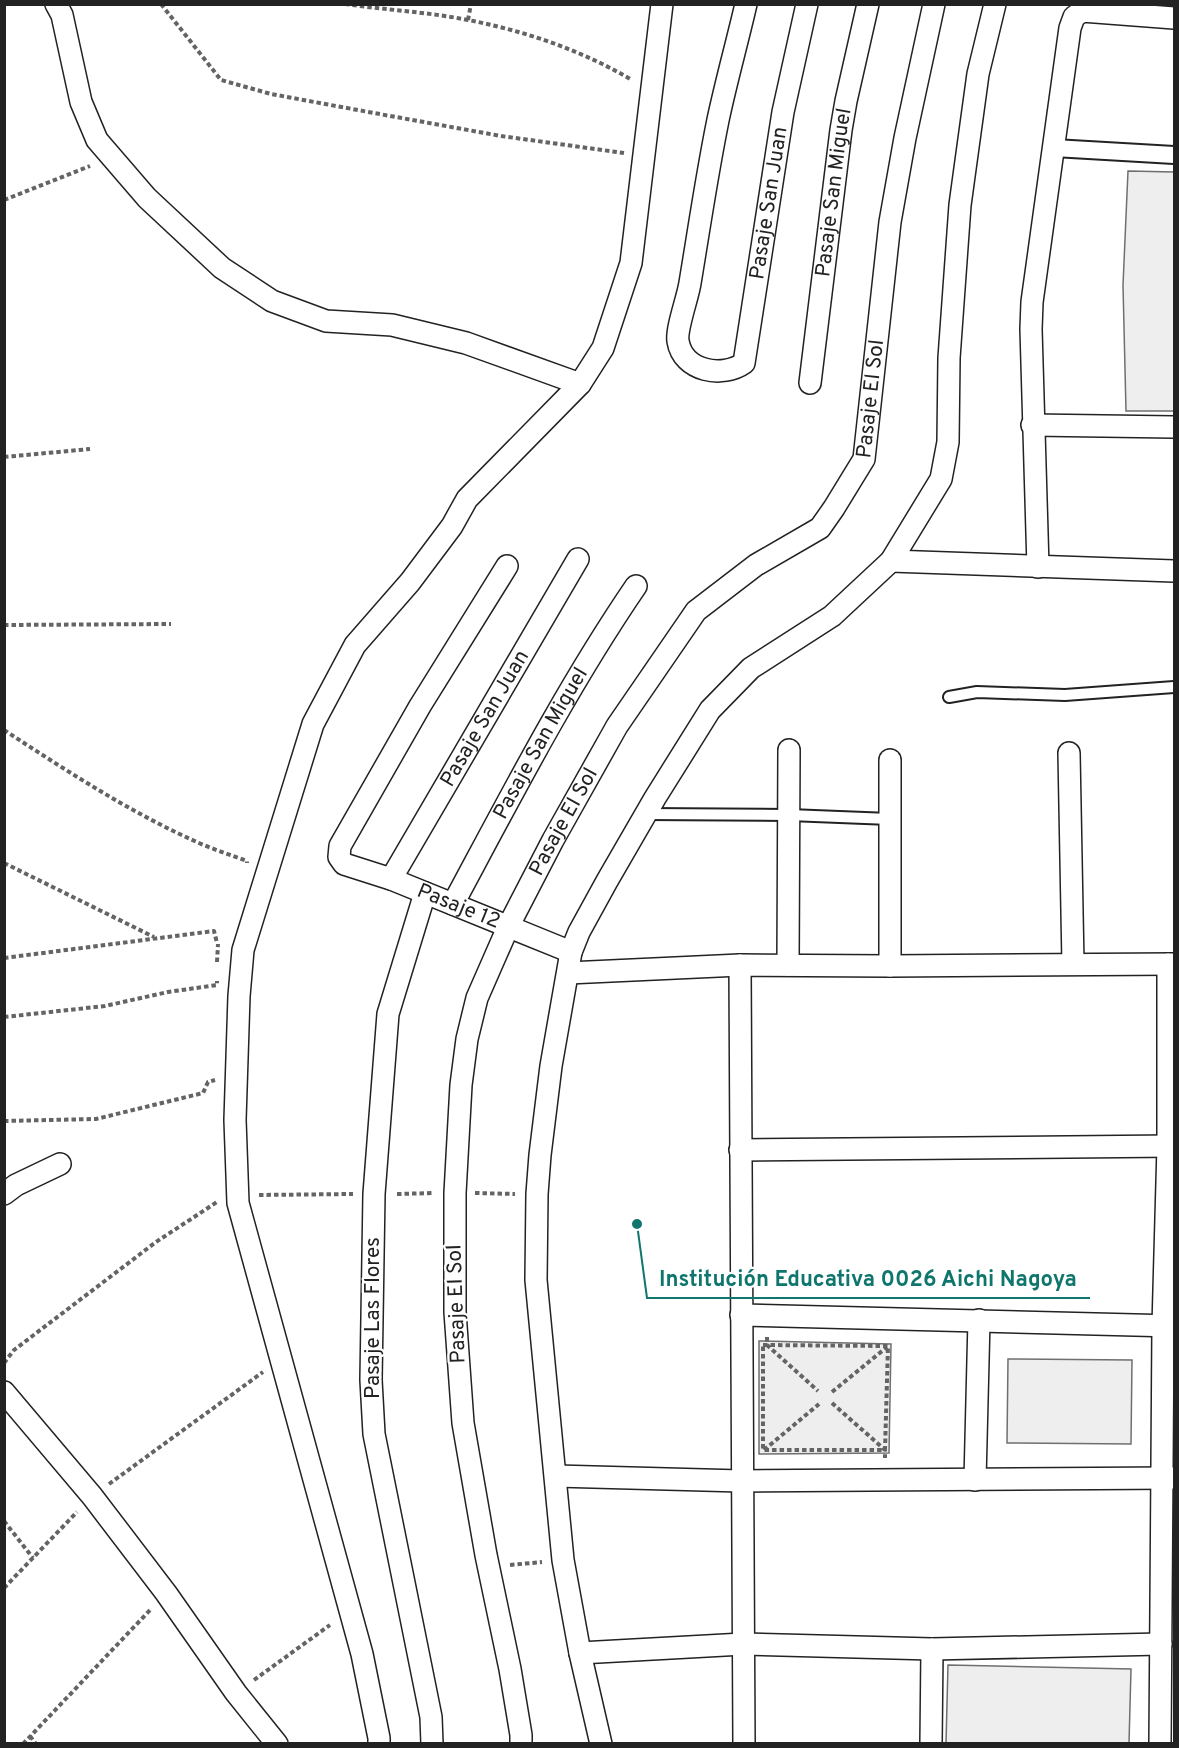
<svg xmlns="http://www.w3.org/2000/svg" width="1179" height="1748" font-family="Overpass,sans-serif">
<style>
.green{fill:#eee;stroke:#6f6f6f;stroke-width:1.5}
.building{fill:#f3c9c0;stroke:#222;stroke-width:1.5}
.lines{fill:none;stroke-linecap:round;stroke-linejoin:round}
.service-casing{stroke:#222;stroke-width:14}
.pedestrian-casing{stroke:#222;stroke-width:20}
.minor-casing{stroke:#222;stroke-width:24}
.path{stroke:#646464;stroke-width:4;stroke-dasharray:4.5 3;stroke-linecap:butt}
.service{stroke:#fff;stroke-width:10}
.pedestrian{stroke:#fff;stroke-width:16}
.minor{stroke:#fff;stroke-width:21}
.labels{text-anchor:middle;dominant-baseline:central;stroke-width:4.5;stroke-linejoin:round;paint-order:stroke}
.street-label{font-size:21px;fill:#222;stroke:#fff}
.leader{fill:none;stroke:#0f766e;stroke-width:2}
.callout-dot{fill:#0f766e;stroke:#fff;stroke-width:2}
.callout-label{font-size:22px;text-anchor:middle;font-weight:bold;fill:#0f766e;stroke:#fff;stroke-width:4.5;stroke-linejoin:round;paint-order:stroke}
</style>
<rect width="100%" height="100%" fill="#fff"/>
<!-- green -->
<path class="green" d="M1128,171L1174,172V411H1126L1123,285Z
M759,1341L891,1344L889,1453L759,1454Z
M1008,1359L1132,1360L1131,1444L1007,1443Z
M948,1665L1131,1669L1129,1743H946Z"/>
<!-- building -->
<path class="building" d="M1169,1400H1174V1459H1169Z"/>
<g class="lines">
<defs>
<path id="service" d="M949,697L977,692L1065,695L1174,687
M646,814L789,815L890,819"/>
<path id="pedestrian" d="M1054,148L1174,155"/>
<g id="minor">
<path d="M56,4L62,15L81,102L97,140L147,198L222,268L272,301L326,321L392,325L466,343L580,384"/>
<path id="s1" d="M746,4C737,43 726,82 718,120C707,174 699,229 690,283C688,297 676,329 678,341C683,372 723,378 744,363L783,112L807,4"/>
<path id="s2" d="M810,383L841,130L846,101L868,4"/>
<path d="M1032,425L1174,427"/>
<path d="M891,561L1174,571"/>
<path id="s3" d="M507,566L420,706L340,846L339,857L344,864L391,879L571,952"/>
<path d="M1038,567L1031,329L1032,302L1070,28L1074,17L1082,11L1174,18"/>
<path d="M1069,753L1073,964"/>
<path id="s4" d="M391,879L578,559"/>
<path d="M425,893L388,1014L374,1194L371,1380L374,1434L431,1717L432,1744"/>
<path id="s5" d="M453,904C511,796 567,687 636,586"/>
<path d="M740,965L744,1744"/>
<path d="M788,965L789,750"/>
<path d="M890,966V760"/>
<path d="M568,973L740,965L890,966L1174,964"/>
<path d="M740,1150L1174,1146"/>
<path d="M4,1194L16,1185L60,1164"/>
<path d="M741,1315L1174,1326"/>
<path d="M4,1392L92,1496L166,1593L236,1693L277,1744"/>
<path d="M556,1476L741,1481L1174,1478"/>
<path d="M975,1480L979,1320"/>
<path d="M580,1653L743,1644L932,1649L1161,1644"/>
<path d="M379,1744V1738L362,1654L238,1203L235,1120L239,996L243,950L313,724L355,645L410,582L452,526L467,499L580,384L603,348L631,263L662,4"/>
<path id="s6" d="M521,1744V1735L510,1669L486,1555L463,1423L455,1312V1193L461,1085L467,1039L477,998L509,925L553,840L617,726L696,611L756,565L820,528L834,508L864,459L890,222L905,138L934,4"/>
<path d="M601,1744L580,1653L563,1560L536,1280L537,1194L540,1155L551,1066L571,952L579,932L607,881L655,798L710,710L751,668L832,616L891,561L941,479L948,442L949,358L960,205L978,74L995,4"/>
<path d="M931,1744L932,1649"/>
<path d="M1160,1744L1163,1326L1168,1146V964"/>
</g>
</defs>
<!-- service casing -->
<use href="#service" class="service-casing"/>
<!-- pedestrian casing -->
<use href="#pedestrian" class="pedestrian-casing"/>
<!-- minor casing -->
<use href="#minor" class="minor-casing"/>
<!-- path -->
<path class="path" d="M161,4L221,80L271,94L374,113L501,136L624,153
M345,4C386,10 428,12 468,20C525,31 581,50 632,80
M468,20L471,4
M4,200L90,166
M4,457L90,449
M4,625L171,624
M4,730C67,771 131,813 199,843C215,850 231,855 247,861V863
M4,863L154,937
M4,958L214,931L217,943
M217,962L218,944
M4,1017L105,1006L168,992L217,985V981
M4,1121L96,1119L203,1093L208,1082L215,1080
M475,1193L515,1194
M397,1194L434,1193
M259,1195L353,1194
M767,1337V1345L818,1391
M763,1345L888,1346L885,1450H763Z
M4,1363L14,1350L156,1242L217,1202
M832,1392L887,1347
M832,1403L885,1450V1458
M764,1450L819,1404
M109,1484L263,1372
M4,1521L33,1558
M510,1565L542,1562
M4,1588L77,1512
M254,1680L330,1625
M30,1736L36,1744
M23,1744L151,1609"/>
<!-- service -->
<use href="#service" class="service"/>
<!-- pedestrian -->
<use href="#pedestrian" class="pedestrian"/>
<!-- minor -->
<use href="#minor" class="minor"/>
</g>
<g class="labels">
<!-- street labels -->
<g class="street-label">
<text stroke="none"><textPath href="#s2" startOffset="192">Pasaje San Miguel</textPath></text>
<text stroke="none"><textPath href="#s1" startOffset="588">Pasaje San Juan</textPath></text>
<text stroke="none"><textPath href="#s6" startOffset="1491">Pasaje El Sol</textPath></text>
<text stroke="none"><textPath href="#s4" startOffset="186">Pasaje San Juan</textPath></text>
<text stroke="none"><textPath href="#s5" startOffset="183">Pasaje San Miguel</textPath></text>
<text stroke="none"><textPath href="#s6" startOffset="950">Pasaje El Sol</textPath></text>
<text stroke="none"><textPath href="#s3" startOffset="468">Pasaje 12</textPath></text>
<text transform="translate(457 1304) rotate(-92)">Pasaje El Sol</text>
<text transform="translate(373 1318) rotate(-90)">Pasaje Las Flores</text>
</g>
</g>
<!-- callouts -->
<path class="leader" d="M637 1224L647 1298H1090"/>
<circle class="callout-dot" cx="637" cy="1224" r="6"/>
<g class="callout-label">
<text x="868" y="1286">Institución Educativa 0026 Aichi Nagoya</text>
</g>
<!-- border -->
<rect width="1179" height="1748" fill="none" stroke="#222222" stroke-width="12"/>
</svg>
